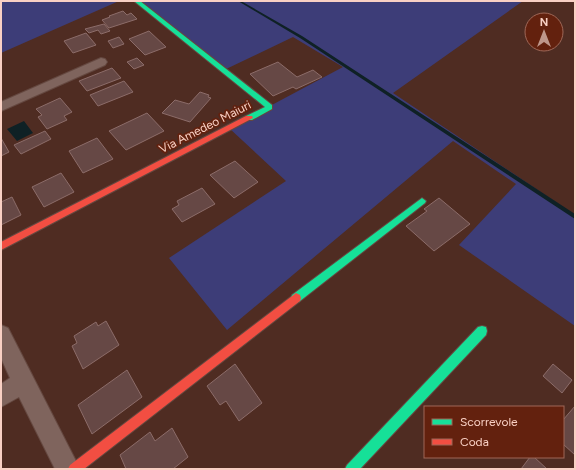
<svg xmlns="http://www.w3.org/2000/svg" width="576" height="470" font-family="Figtree,sans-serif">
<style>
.green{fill:#3d3d78}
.water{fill:#0f2125}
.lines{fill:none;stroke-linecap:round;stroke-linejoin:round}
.stream{fill:#0f2125;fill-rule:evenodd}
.building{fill:#664845;stroke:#8c6c69}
.street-casing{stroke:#654840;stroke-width:2}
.fast-casing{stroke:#654840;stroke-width:2}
.jam-casing{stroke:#654840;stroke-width:2}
.street{fill:#7f645d;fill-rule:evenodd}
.fast{fill:#16e098;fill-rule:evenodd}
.jam{fill:#f24e42;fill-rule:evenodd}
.labels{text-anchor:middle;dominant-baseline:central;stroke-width:3.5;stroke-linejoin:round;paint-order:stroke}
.street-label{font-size:12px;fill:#f9d0c4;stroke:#63210e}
</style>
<rect width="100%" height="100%" fill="#4f2c22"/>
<!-- green -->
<path class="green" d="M1,1H119L1,53Z
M137,1H523L393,93L575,215V326L459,245L516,184L453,141L227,330L169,258L286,181L229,128L343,67L293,37L224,70Z"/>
<!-- water -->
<path class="water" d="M24,121L33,133L17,141L7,129Z"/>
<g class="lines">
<!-- stream -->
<path class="stream" d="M238,1H241L302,36L575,214V219L300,38Z"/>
</g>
<!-- building -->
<path class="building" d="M123,11L127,15L131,13L137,19L109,28L102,20L110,17L109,16Z
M104,24L110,31L101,34L98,30L89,33L85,29Z
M149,31L166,47L145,55L129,39Z
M86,33L96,45L73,53L64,41Z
M119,37L124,44L113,48L108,41Z
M137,58L144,65L134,69L127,62Z
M278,62L297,77L313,70L322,77L296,89L293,87L273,96L250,74Z
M112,68L121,78L87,91L79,81Z
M124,81L133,92L98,106L90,95Z
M200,92L209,95L208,97L211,98L190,122L162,113L175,100L189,104Z
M60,98L72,112L64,116L67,120L47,129L38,117L42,115L36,109Z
M147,113L164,131L126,150L109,131Z
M45,131L51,139L21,154L14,145Z
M1,138L9,152L1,156Z
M97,138L113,159L83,173L69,151Z
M235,161L258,182L234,198L210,175Z
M61,173L74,192L44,207L32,187Z
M202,188L215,204L182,222L172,209L179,205L177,201Z
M12,197L21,215L1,225V202Z
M439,198L470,224L434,251L406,226L427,211L424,209Z
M106,321L119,345L83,369L72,346L77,343L74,336L96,322L98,326Z
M235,364L262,403L239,421L226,401L220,405L207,386Z
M553,364L572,380L562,393L543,376Z
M127,370L142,397L92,434L78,405Z
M575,406V455L563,444V420Z
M172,428L188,457L173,469H126L120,455L150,432L155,441Z
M530,457H534L547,469H521Z"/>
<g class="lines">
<defs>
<path id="street" d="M101,58L105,59L107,62L105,65L1,111V102Z
M1,325L8,328L80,469H55L19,397L1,407V384L10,378L1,358Z"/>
<path id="fast" d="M134,1H140L272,105V109L252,120H246V116L265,107Z
M422,198L426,201L425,203L300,301L296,303L292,301L291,298L292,295Z
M482,326L486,327L487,331L486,335L360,469H345L347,465L478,327Z"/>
<path id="jam" d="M246,116H252L253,118L1,250V242Z
M296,293L300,295L301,298L300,301L84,469H68L70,465Z"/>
</defs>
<!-- street casing -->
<use href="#street" class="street-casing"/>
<!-- fast casing -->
<use href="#fast" class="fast-casing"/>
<!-- jam casing -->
<use href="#jam" class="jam-casing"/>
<!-- street -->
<use href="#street" class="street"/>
<!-- fast -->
<use href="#fast" class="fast"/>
<!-- jam -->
<use href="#jam" class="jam"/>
</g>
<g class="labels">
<!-- street labels -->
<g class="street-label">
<text transform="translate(205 127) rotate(-27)">Via Amedeo Maiuri</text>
</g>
</g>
<!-- border -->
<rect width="576" height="470" fill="none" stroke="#f9d0c4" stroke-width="4"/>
<!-- legend -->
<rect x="424" y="406" width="140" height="52" fill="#63210e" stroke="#9f6757"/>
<rect x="432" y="419" width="20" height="6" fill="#16e098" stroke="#9f6757"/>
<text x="460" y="426" font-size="12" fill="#f9d0c4">Scorrevole</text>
<rect x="432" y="439" width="20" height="6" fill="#f24e42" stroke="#9f6757"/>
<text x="460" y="446" font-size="12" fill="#f9d0c4">Coda</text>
<!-- north arrow -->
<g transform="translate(544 32)"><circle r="19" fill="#63210e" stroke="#9f6757"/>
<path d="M0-3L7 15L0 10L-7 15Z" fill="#be978b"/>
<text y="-6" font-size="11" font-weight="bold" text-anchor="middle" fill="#f9d0c4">N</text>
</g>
</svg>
